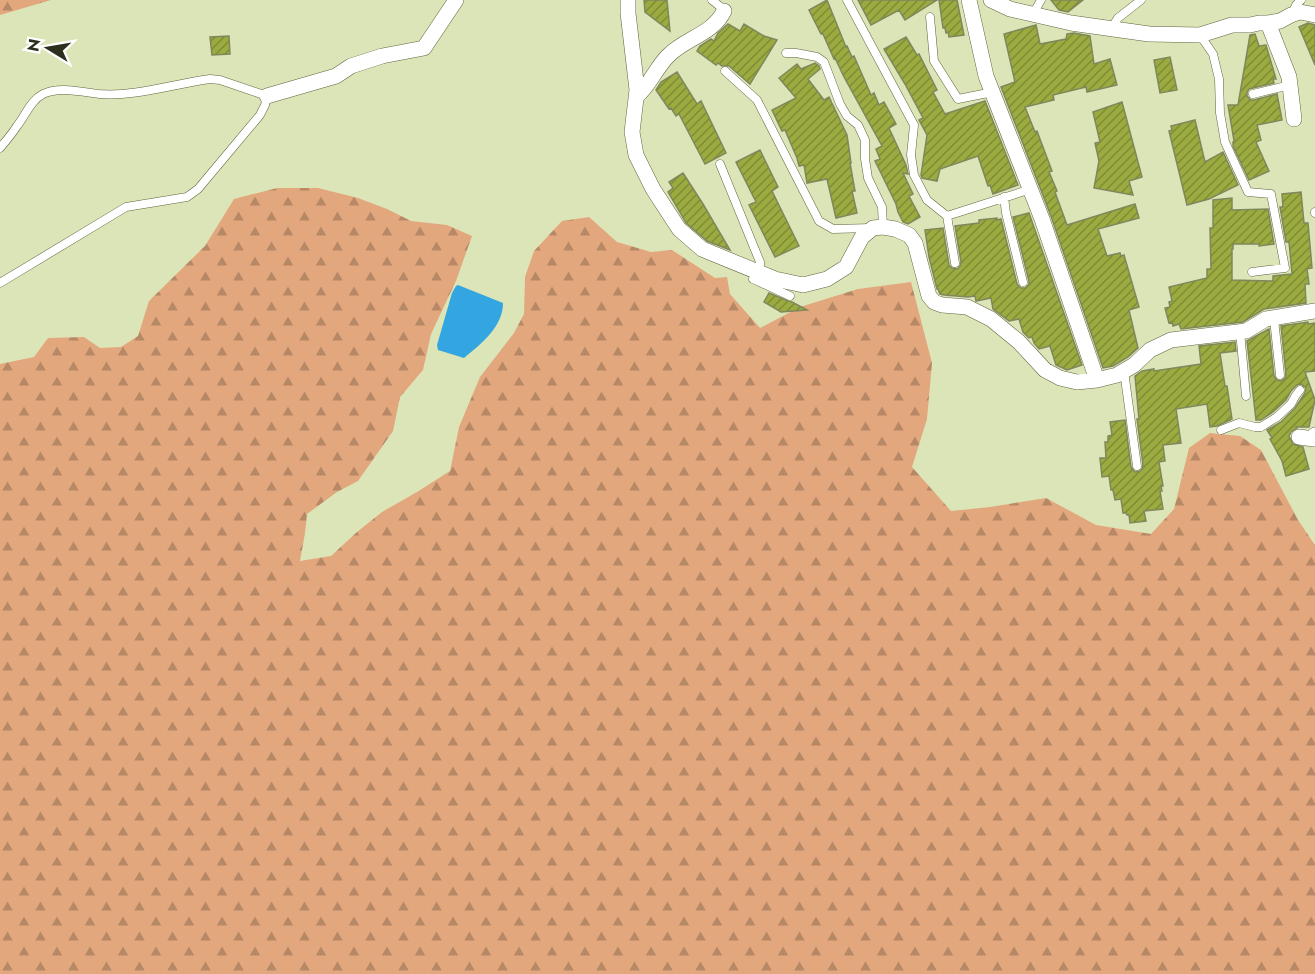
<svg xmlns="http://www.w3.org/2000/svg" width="1315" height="974" font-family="Jost,sans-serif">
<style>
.forest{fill:url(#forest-firs)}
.water{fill:#33a5e1}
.building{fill:url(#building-hatch);stroke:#7f875d;stroke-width:1.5}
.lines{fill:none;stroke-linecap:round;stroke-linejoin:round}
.service-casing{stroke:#5e653d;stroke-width:9}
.minor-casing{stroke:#5e653d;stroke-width:16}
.service{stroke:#fff;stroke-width:8}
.minor{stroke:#fff;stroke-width:15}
</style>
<defs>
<pattern id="forest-firs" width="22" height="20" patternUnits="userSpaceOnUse" patternTransform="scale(1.5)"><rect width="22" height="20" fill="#e2a77d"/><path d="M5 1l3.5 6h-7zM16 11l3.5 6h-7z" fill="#b78866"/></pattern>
<pattern id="building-hatch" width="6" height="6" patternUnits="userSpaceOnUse" patternTransform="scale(1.5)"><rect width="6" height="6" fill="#9bab40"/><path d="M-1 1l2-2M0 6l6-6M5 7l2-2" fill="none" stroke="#7f8c35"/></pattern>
</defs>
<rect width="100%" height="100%" fill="#dce5b8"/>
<!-- forest -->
<path class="forest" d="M0,0H51L0,15Z
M277,188H318L358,198L387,209L411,221L447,225L472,236L456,281L431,334L423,370L400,397L393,431L358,481L337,492L307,514L305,533L300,561L331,556L357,532L382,512L417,492L450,471L459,427L480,377L514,333L524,314L525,277L534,251L562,221L589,217L617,242L651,252L672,250L715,278L727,277L730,294L760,328L800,307L858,289L911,282L932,363L927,419L912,467L951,511L990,507L1046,498L1096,525L1151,534L1174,509L1189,448L1210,433L1240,436L1261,450L1298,520L1315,545V974H0V364L34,357L48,338L84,337L100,348L121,347L138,336L149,301L205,246L234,199Z"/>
<!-- water -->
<path class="water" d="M458,285L503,303C503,327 481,344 464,358L438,350L437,345L452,293L456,286Z"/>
<!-- building -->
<path class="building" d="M644,0H667L670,31L645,12Z
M827,0L846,47L847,46L852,57L854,56L871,95L874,93L879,105L884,102L896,124L889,128L906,165L908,174L903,173L913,194L909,196L920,217L908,224L903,222L898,212L896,204L875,161L880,159L876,149L882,146L844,77L835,58L834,59L823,34H821L809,10Z
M858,0H937L905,20L899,10L871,25Z
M939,0H957L964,35L949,37L948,32L946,33L945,28H943Z
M1051,0H1083L1068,12L1059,10Z
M1308,23L1315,25V65L1299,27Z
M728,24L740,31L744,24L764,36L777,40L750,84L729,66H722L718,63L716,65L697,51L700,46L711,39L714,41L718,33Z
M1036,25L1040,44L1066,39L1067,34L1074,33L1090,36L1094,64L1110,59L1117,85L1087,92L1086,87L1053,95L1054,100L1025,107L1035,132L1037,131L1052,171L1049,172L1057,191L1055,192L1067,225L1135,204L1139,218L1098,229L1107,256L1120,253L1121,256L1124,255L1139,307L1129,310L1138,348L1128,357L1113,366L1103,368L1051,216L1001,87L1015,82L1004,34Z
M1255,34L1259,46L1266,45L1276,79H1273L1274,83L1249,89L1247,93V96L1251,100H1254L1277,94L1282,120L1257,125L1261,140L1256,142L1269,171L1249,180L1233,146V142L1234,141L1228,105H1238L1250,35Z
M229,36L230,54L212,55L210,37Z
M906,37L917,55L919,54L937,90L933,92L945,114L985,101L1018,185L993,194L990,185L988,186L978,156L940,169L937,181L922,178L921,175L927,135L919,120L923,118L905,84L884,49Z
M1170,57L1177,90L1160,93L1154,60Z
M815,63L819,66L820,69L808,79L824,100L829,97L847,135L851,163H850L855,191H852L857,213L836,218L827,179L807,183L804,165L799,166L797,158L785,130L782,131L772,110L796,98L779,78L797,64L801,69Z
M677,72L697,104L701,101L726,153L705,164L679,114L676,116L671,108L669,109L656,90L661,82Z
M1122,102L1142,177L1129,181L1133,195L1094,188L1099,161L1095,143L1100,142L1093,112Z
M1195,120L1205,162L1223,152L1238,185L1209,199L1187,205L1169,131L1172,130L1171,126Z
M760,150L778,187L772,191L799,246L775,257L749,205L756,202L736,162Z
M683,173L703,204L730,250L707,241L686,223L682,216L668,192L673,188L669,182Z
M1301,192L1304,223H1308L1312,268L1307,269L1309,284H1305L1306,303L1264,309L1243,322L1181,329L1179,324L1173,326L1172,322L1169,323L1165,308L1170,307L1169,302L1172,301L1169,287L1207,278V269H1211L1210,228H1213V200L1232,198V210L1268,209L1274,244L1259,246V244H1233V249H1232V280L1273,281V276L1292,274L1289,242H1286L1280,207H1283L1282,194Z
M1029,213L1082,365L1067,370L1056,365L1050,346L1039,349L1034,343L1032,337L1029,338L1023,332L1019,319L1009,321L993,309L991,298L976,301L975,296L968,297L944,295L940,294L938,289H937L929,257L925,230L943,228L949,265L952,268L957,269L960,266L961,262L955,226L979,223V220L997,218V220L1001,219L1017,284L1021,288H1025L1029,284V281L1013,217Z
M769,293L788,301L792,302L807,310L781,312L764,302Z
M1308,322V324L1315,323V371L1305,372L1315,400L1309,427H1296L1297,428L1291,432L1289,436L1293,444L1303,447L1309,469L1286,476L1282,461L1270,439L1272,438L1267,430L1281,422L1295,408L1305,393L1306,388L1301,384L1297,385L1291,391L1286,400L1273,412L1261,420H1256L1247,341L1269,329L1274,376L1277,380L1281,381L1285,378L1286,374L1281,326Z
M1235,342L1236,351L1220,353L1225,386H1227L1232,419L1217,426L1210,427L1207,404L1176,409L1181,443L1163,445L1165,461L1159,462L1163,486H1161L1162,491H1160L1163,509L1144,511L1146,521L1130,523L1129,515H1127L1126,513H1123L1121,499L1115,500L1113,490H1111L1109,476L1102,477L1100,458H1106L1105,442H1108V436L1112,435L1110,422L1125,420L1131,467L1135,472L1140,471L1142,469L1143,465L1137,419H1139L1135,376L1142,371L1154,369V371L1201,364L1199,346Z"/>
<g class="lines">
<defs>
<path id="service" d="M712,0L723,9L724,11
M847,0L914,125L911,155L914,175L927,200L947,216
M1033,14L1041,0
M1292,14L1296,5L1301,0
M930,17L934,61L958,99L993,92
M1111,29L1118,18L1141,0
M1200,35L1213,54L1219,79L1220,113L1225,142L1248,192L1271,194L1285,268L1252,272
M786,53H796L817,57L824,62L840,104L847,116L858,125L865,140V159L868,178L882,207L883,227
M725,71L757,100L819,221L833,229L871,228
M1253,94L1290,85
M0,148C6,141 12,134 17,126C26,115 30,101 43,94C60,86 81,92 99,94C135,97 173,84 210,79L220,80L267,96L265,105L260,115L198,189L187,197L126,207L0,283
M720,164L760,262V273
M1004,197L1006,213L1023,282
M1315,212V213
M955,263L947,216L1031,189
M756,271L753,279L790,296
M1274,319L1280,375
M1240,331L1246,396
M1124,371L1137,466
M1221,430L1239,423L1255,427H1261L1277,417L1291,404L1296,395L1300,390"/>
<path id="minor" d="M628,0V13L637,90L632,132L636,155L653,189L679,229L702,249L775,279L803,285L827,279L846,267L862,237L873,228L883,227L895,229L909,235L915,243L929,296L934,302L942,305L967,307L991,319L1019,342L1045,370L1060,378L1077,382L1097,380L1117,375L1134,365L1150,350L1171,340L1246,331L1266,319L1315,311
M969,0L986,76L1042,219L1097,380
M991,0L1010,9L1071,23L1149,34L1200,35L1232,25H1250L1259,23H1268L1280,21L1291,15L1300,12L1315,15
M1268,23L1289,77L1294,119
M267,96L336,76L351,66L382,56L424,48L456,0
M637,96C651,84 656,67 669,55C686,38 713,34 724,11
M1299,437L1314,439L1315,435"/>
</defs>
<!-- service casing -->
<use href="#service" class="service-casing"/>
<!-- minor casing -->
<use href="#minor" class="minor-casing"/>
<!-- service -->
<use href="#service" class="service"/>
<!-- minor -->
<use href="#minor" class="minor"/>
</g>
<!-- north arrow -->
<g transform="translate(48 48) rotate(281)" stroke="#ffffff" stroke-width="4.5" paint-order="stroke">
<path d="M0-4.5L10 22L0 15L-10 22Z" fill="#2c2f1d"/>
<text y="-9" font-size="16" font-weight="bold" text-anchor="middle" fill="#2c2f1d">N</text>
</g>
</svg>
